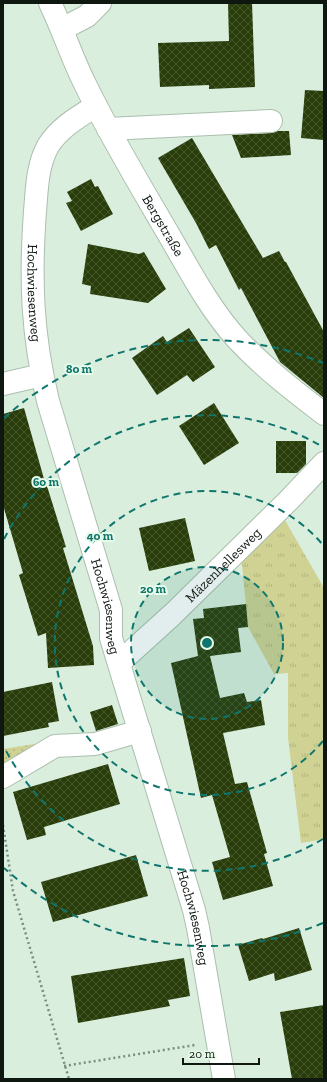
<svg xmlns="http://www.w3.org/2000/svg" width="327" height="1082" font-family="'Zilla Slab',serif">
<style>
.grass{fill:url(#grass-tufts)}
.park{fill:url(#park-dots)}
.building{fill:url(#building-cross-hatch)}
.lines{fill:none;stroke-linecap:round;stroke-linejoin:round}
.minor-casing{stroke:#abbfae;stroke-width:24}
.path{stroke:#7d8c80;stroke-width:2.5;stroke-dasharray:2 3;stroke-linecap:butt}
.minor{stroke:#fff;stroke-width:22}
.ring{fill:none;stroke:#0f766e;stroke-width:2;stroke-dasharray:7 5}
.labels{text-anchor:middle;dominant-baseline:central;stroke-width:4;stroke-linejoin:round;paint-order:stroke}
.street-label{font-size:14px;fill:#0f1711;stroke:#e6fbe9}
.centre{fill:#0f766e;stroke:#e6fbe9;stroke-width:2}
.ring-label{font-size:12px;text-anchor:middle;font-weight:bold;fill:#0f766e;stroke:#e6fbe9;stroke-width:4;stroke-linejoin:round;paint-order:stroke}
</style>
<defs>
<pattern id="grass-tufts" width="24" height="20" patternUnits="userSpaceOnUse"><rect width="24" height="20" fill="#cfd293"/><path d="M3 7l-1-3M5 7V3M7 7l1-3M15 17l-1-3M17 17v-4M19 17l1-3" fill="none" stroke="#b1b47e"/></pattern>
<pattern id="park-dots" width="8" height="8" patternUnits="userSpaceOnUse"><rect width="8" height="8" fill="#cfd293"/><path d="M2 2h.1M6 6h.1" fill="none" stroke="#b1b47e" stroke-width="1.8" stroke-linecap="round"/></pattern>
<pattern id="building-cross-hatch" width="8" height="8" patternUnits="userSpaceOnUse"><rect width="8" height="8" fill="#283d0a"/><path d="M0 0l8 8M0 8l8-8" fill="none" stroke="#45562d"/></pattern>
</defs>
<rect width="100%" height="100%" fill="#d9eedc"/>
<!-- grass -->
<path class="grass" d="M282,515L324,588V839L301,843L288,738V673L274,674L248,627L241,554Z"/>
<!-- park -->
<path class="park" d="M47,742L3,770V749Z"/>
<!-- building -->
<path class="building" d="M228,3H252L255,87L209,89V85L160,87L158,43L229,41Z
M305,90L324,91V140L301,138Z
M278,131H289L291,155L241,158L232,135L272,133Z
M192,138L263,258L279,251L285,262H286L324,332V398L280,362L241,288L239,290L216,245L209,249L196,223L158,158Z
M91,179L95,187L98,186L113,214L81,231L66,203L72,201L67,192Z
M88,244L139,254L144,252L166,289L148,303L90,294L91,286L82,284Z
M189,328L215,367L193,382L187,375L157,395L132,358L163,336L167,342Z
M214,403L239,443L204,465L179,426Z
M24,408L46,486H47L66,547L63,548L93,646L94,665L48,668L46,633L38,636L19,575L23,573L3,505V414Z
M276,441H306V464L297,473H276Z
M185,518L195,561L149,571L139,528Z
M246,604L248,627L238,628L241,652L210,656L220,698L244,693L247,702L261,700L265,725L223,733L235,784L247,782L267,853L264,854L273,886L223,900L212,862L230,857L212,795L201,798L171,663L198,656L193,619L204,618L203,609Z
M52,682L59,721L48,723L49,727L3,736V692Z
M112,705L118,724L96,731L90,712Z
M108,764L120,804L44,827L46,835L27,840L13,792Z
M136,855L148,896L53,922L41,882Z
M299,928L312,970L275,981L274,973L249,981L238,945L262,938L263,939Z
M184,958L190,996L168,1000L170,1006L78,1023L71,976Z
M324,1005V1079H292L280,1012Z"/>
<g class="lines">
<defs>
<g id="minor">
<path id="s1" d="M50,3C63,30 72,58 85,84C110,136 140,185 169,235C190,271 209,308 237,339C263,367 294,391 324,414"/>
<path d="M62,29L87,16L100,3"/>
<path id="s2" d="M96,106C78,117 59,128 48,146C37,166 37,189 35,211C30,279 32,335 48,401L111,610V638L194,910L198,928L224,1079"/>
<path d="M108,129L271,121"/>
<path d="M3,384L42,375"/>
<path id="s3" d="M119,663L173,614L288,501L324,463"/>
<path d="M3,777L55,746L95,744L140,731"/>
</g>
</defs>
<!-- minor casing -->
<use href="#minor" class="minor-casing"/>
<!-- path -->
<path class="path" d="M3,825L13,891L69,1079
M64,1066L195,1045"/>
<!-- minor -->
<use href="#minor" class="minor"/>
</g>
<!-- distance rings -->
<circle cx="207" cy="643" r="76" fill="#0f766e" fill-opacity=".12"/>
<g class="ring">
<circle cx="207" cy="643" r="76"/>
<path d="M323 741A152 152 0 1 1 323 545"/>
<path d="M323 839A228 228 0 0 1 4 747M4 539A228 228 0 0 1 323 447"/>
<path d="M323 923A303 303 0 0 1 4 868M4 418A303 303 0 0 1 323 363"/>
</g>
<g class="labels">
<!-- street labels -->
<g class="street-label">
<text stroke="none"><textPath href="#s1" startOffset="250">Bergstraße</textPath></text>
<text stroke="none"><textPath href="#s2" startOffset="212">Hochwiesenweg</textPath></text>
<text stroke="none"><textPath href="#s3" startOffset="143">Mäzenhellesweg</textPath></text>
<text stroke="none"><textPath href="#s2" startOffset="535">Hochwiesenweg</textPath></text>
<text stroke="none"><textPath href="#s2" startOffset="859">Hochwiesenweg</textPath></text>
</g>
</g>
<circle cx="207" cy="643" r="6" class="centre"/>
<g class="ring-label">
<text x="79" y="373">80 m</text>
<text x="46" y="486">60 m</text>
<text x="100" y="540">40 m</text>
<text x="153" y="593">20 m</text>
</g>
<!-- border -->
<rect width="327" height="1082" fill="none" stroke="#0f1711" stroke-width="8"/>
<!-- scale -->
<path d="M183 1058v6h76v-6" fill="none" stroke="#0f1711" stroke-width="2"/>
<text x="189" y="1058" font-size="12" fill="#0f1711" stroke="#e6fbe9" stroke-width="3" paint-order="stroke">20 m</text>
</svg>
